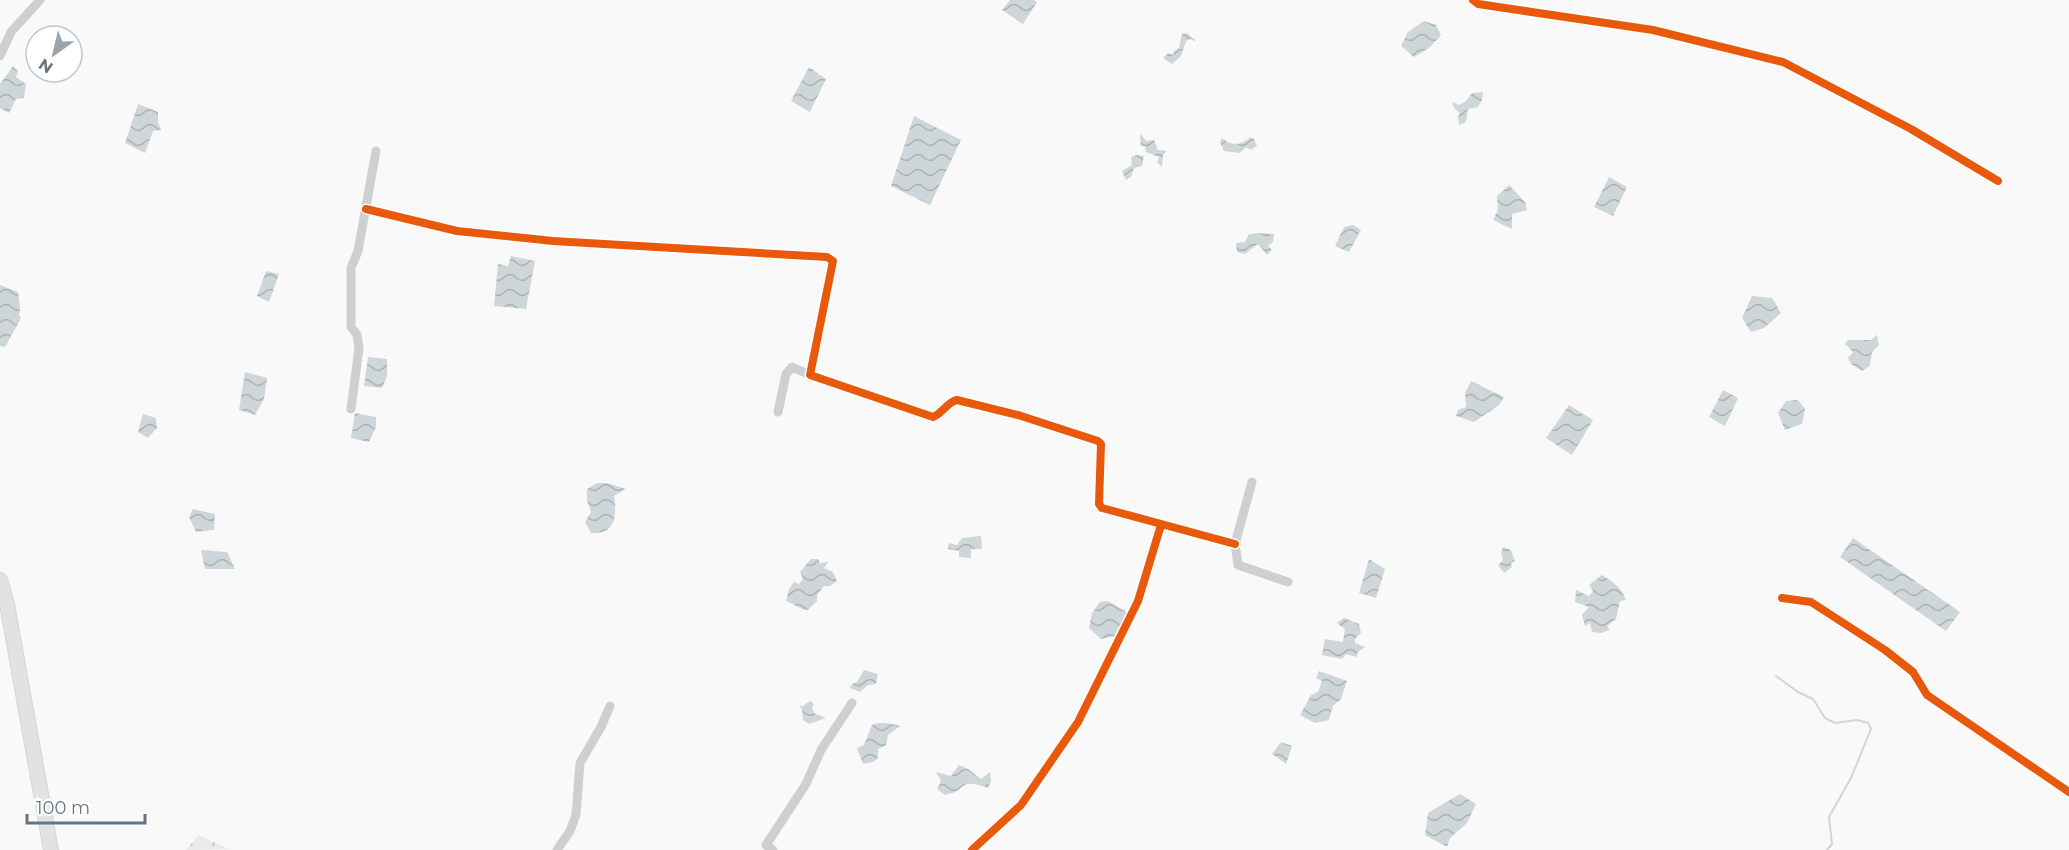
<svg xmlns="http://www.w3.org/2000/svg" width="2069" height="850" font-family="Montserrat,sans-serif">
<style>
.forest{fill:url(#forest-crowns)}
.water{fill:url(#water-waves)}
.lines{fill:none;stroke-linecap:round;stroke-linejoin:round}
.stream{stroke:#ced6d9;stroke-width:2}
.highway-casing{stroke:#d5d6d6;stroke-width:16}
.minor{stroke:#cecfd0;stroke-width:9}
.highway{stroke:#e1e2e2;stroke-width:14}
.cycleway-casing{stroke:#fff;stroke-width:11}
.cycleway{stroke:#e8590c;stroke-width:8}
</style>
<defs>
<pattern id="forest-crowns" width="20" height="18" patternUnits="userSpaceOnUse" patternTransform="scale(1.5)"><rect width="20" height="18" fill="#e8ebe6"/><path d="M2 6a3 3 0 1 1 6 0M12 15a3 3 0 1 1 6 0" fill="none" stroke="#c0c3c0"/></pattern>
<pattern id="water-waves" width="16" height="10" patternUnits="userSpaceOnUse" patternTransform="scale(1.5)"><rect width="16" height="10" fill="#ced6d9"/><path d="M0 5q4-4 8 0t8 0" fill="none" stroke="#abb2b5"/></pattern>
</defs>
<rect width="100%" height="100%" fill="#f9f9f9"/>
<!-- forest -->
<path class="forest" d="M198,835L229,849L186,850Z"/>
<!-- water -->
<path class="water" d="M1010,0H1034L1037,2L1023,24L1002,10Z
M1424,21L1436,25L1441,35L1429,48L1414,57L1401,46L1408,32Z
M1187,33L1196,41L1190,39L1186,41L1181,56L1172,64L1163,58L1168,53L1173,55L1174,51L1179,48L1182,34Z
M13,66L18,71L16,77L26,84L24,98L16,99L9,113L0,108V84Z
M809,67L826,79L810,112L791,101Z
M1483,92L1482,100L1478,107L1468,109L1466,122L1459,125L1458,116L1460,114L1453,106V102L1459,105L1466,101L1472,93Z
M138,104L158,112V122L161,130L153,131L145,153L125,143Z
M914,116L961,140L930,205L891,186Z
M1141,134L1146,141L1154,140L1158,150L1167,151L1163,155L1162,167L1157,162L1159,157L1146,152L1145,146H1141L1140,137Z
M1251,137L1254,139L1257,146L1251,150L1246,147L1240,153L1224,151L1220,142L1222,138C1232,147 1241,145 1251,137Z
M1136,155L1144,156L1142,166L1134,168L1131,177L1126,180L1122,171L1132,165L1131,157Z
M1609,177L1627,187L1613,216L1594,207Z
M1509,185L1525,202L1527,210L1512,214V229L1493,220L1498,210L1497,196Z
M1353,225L1361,230L1349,252L1335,246L1344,227Z
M1258,233L1274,234L1273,242L1268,246L1272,250L1267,255L1258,244L1245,254L1237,252L1236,243L1245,242L1249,234Z
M511,256L535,261L526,309L494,306L498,264L508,266Z
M266,271L279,274L269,302L257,296Z
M0,285L18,292L20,307L19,315L21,318L5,347L0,346Z
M1752,296L1772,298L1781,313L1764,328L1751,332L1742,318Z
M1877,335L1879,345L1872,352L1870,366L1862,371L1851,364L1848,358L1853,352L1845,344L1848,340H1871Z
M368,357L387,359V376L382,388L364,386Z
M245,372L267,378L264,399L255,415L239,410Z
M1471,381L1504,397L1499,405L1474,422L1456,416L1458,410L1466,407L1465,393Z
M1723,390L1738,398L1725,426L1709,417Z
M1798,400L1805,409L1802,424L1785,430L1778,413L1786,401Z
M1569,405L1593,420L1572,455L1546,438Z
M355,413L376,417V427L369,442L351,438Z
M143,414L156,418L157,428L148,438L138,432Z
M597,483H607L626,489L614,496C617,515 616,535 591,533L585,522L591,512L587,500V489Z
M193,509L215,514L214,530L196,532L189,517Z
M981,536L982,549H971V558L959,557V551L948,549L949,543L957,545L962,538Z
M1853,538L1960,612L1946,631L1840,557Z
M1503,547L1511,550L1515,561L1511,563L1512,567L1504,573L1498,565L1503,560L1501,553Z
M201,550L227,552L235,569H205Z
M811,559H818L820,563L828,562L824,568L833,572L837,581L830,586H824L817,595V601L808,610C801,610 794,604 786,601L789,589L794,582L799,584L803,579L800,572Z
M1369,559L1385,569L1376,598L1359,593Z
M1602,575C1613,582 1621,587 1626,600L1620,601L1616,619L1607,626L1610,630L1601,633L1592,632L1590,623L1585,626L1582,615L1589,607L1575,602L1576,590L1589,596L1593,591L1589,585Z
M1107,601L1127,612L1116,636L1101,639L1089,628L1092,613L1100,602Z
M1344,618L1359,624L1361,633L1355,639V643L1365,647L1358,652L1356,657L1346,654L1342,659L1322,655L1325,639L1343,642L1345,629L1337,623Z
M864,670L878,674L876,684L868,685L860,692L850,688L852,684L857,682Z
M1319,671L1347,681L1341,699L1333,706L1329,720L1315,723L1300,715L1311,695L1318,692L1322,681L1316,678Z
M810,701L814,704L812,708L814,713L826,718L809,724L803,720L802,709L799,705L803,706Z
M879,723H888L900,726L888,735L886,745L878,749V758L873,762L863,764L857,748L864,745L872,725Z
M1281,742L1292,746L1286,764L1272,754Z
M959,765L968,769L981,779L990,772L991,781L988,788C956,777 969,791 945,795L937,789L941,781L936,772L951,776Z
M1460,794L1476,804L1467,823L1450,838L1447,847L1425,835L1428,813Z"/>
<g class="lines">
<!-- stream -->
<path class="stream" d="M1776,676L1798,692L1813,699L1825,718L1835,723L1857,720L1868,723L1871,729L1851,778L1829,817L1832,844L1827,850"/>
<defs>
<path id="highway" d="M0,580L7,604L51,850"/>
</defs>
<!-- highway casing -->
<use href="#highway" class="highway-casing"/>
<!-- minor -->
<path class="minor" d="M1473,0L1478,4L1653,30L1783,62L1911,129L1998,181
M0,56L11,32L40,0
M366,209L457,231L553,241L827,257L833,261L810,375L933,417C942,414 947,402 957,400L1018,415L1098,441L1101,444L1099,504L1102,508L1235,544
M351,409L359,348L357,335L351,327V268L358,251L376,151
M778,412L786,374L792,367L810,375
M1252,482L1235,544L1238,565L1288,582
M1782,598L1811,602L1885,650L1913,672L1927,695L2069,792
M557,850L570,831L576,815L580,763L601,727L610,706
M773,850L766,845L806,784L821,750L852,703
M972,850L1021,805L1078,722L1138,601L1161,525"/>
<!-- highway -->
<use href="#highway" class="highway"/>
<defs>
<path id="cycleway" d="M1473,0L1478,4L1653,30L1783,62L1911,129L1998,181
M366,209L457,231L553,241L827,257L833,261L810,375L933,417C942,414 947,402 957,400L1018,415L1098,441L1101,444L1099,504L1102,508L1235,544
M1782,598L1811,602L1885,650L1913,672L1927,695L2069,792
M972,850L1021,805L1078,722L1138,601L1161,525"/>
</defs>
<!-- cycleway casing -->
<use href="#cycleway" class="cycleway-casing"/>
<!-- cycleway -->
<use href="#cycleway" class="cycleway"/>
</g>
<!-- north arrow -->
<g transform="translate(54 54) rotate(214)"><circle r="28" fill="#ffffff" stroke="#c1c8cd" stroke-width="1.5"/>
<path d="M0-4.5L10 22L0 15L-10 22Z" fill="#99a4ac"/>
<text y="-9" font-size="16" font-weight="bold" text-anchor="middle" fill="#657683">N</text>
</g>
<!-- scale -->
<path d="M27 814v9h118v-9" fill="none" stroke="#657683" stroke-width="3"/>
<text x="36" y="814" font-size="18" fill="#657683" stroke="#ffffff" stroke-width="4.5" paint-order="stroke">100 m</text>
</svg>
